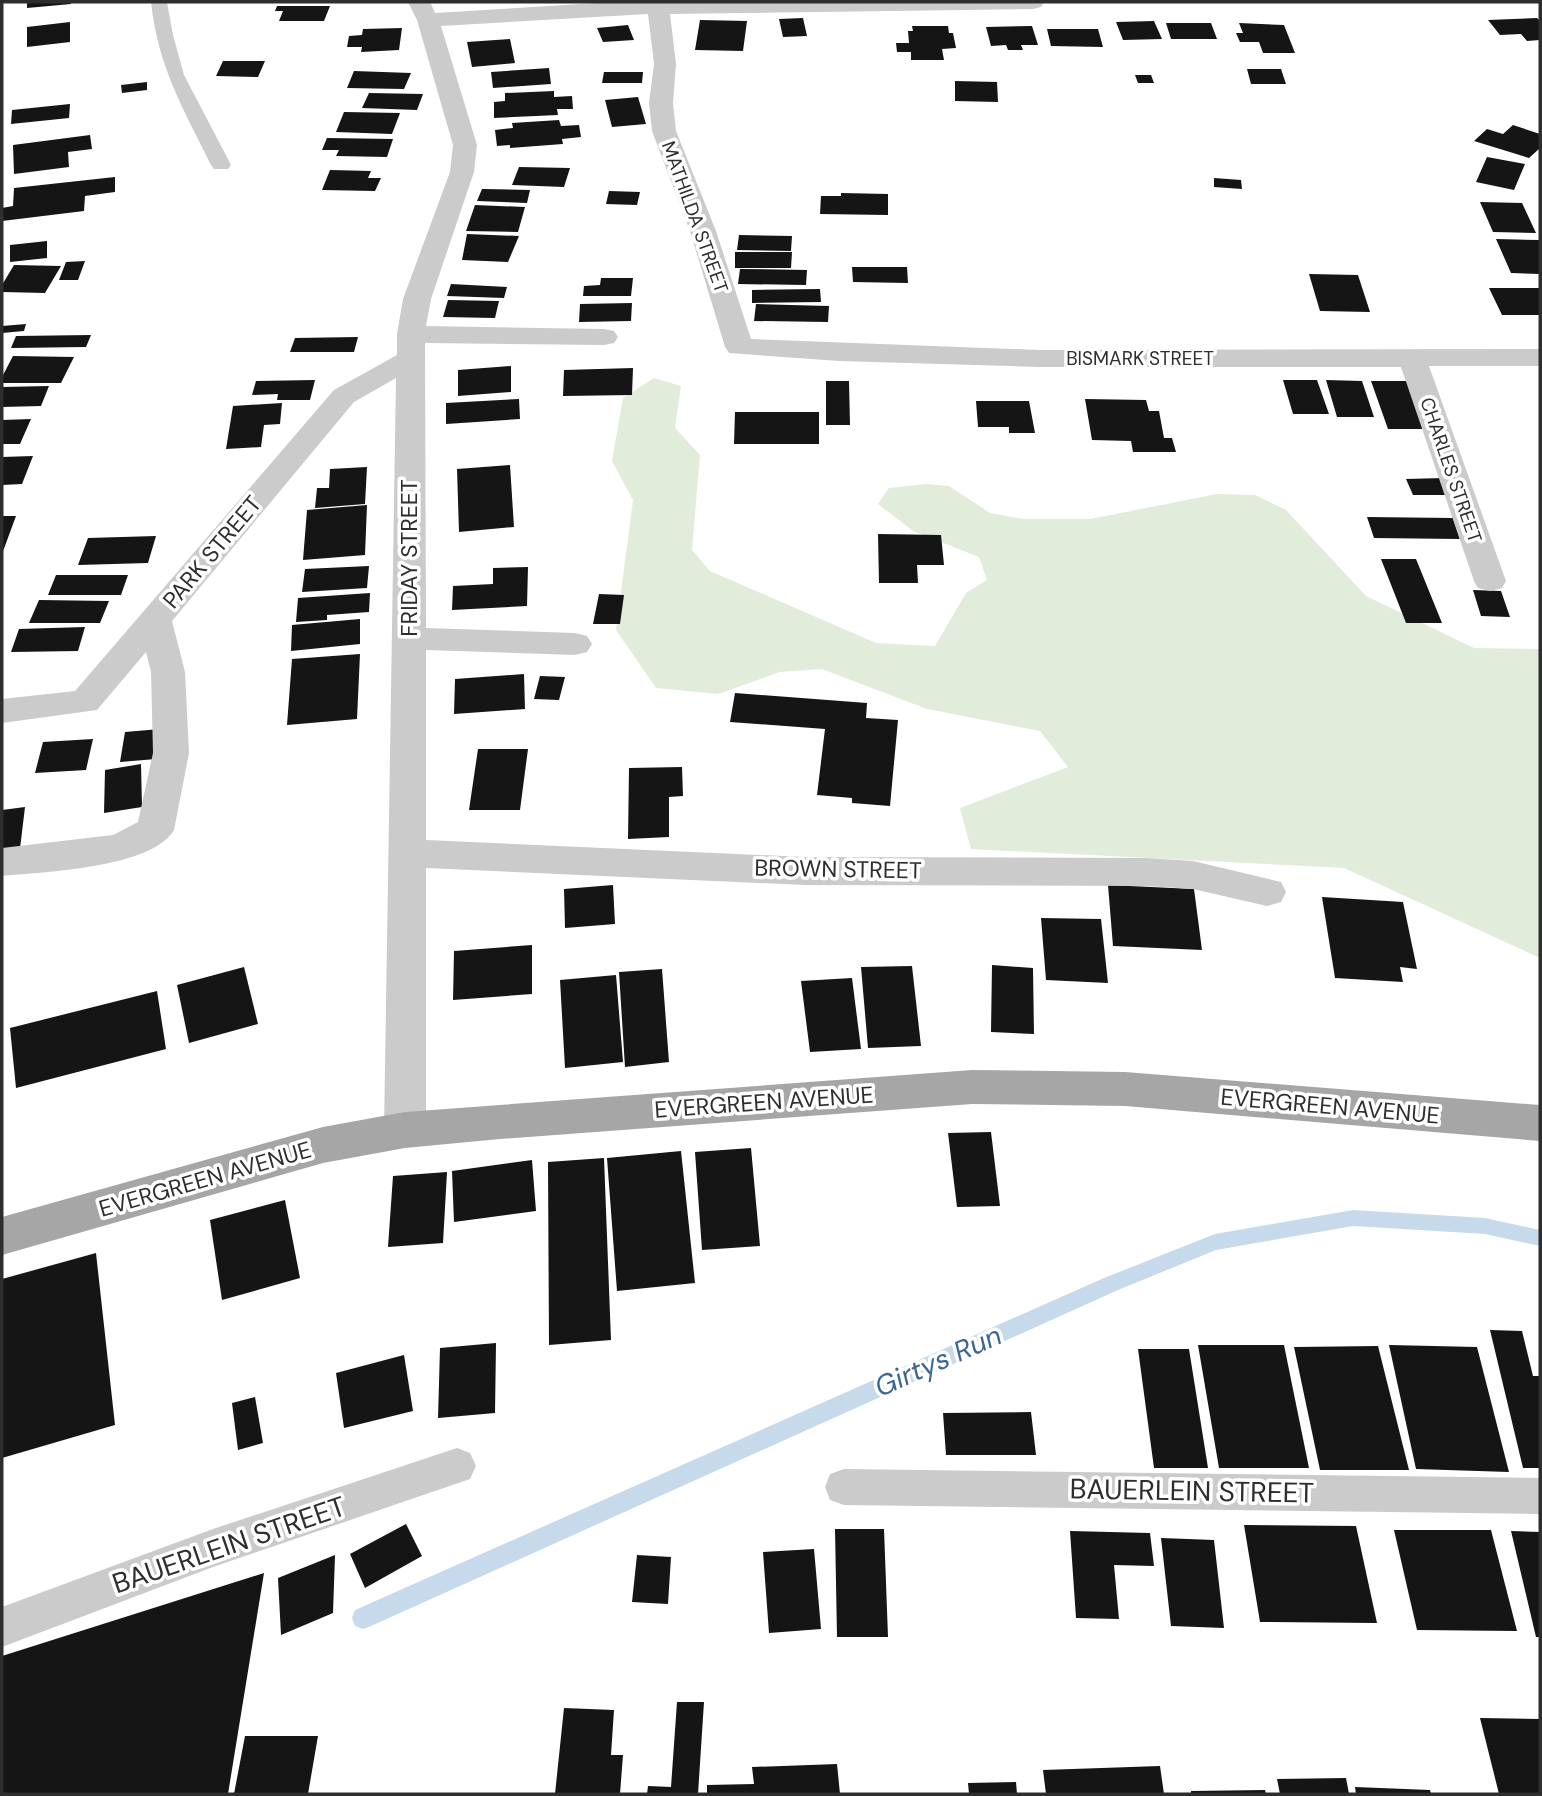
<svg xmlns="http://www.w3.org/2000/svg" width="1542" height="1796" font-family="'DM Sans',sans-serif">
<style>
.green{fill:#e2ecdb}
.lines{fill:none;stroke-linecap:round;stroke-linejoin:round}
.stream{fill:#c7daec;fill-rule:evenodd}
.building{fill:#151515}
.service{fill:#cbcbcb;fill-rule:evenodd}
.minor{fill:#cbcbcb;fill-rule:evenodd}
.primary{fill:#a6a6a6;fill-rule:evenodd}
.labels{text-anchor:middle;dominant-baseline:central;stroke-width:7;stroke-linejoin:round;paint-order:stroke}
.far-street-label{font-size:19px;fill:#2e2e2e;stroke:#fff}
.street-label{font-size:23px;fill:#2e2e2e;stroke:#fff}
.near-water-label{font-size:28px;font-style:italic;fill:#3a6791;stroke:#fff}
.near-street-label{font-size:28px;fill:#2e2e2e;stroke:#fff}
</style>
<rect width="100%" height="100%" fill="#fff"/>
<!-- green -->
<path class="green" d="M654,378L681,386L675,428L700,455L692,550L710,571L876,643L935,646L966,593L987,580L979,557L913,531L878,504L889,488L927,484L949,486L990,513L1024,519H1090L1217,494L1255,495L1286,510L1366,596L1474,648L1540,649V958L1344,868L971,849L960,808L1068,767L1040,731L927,709L822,669L780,672L718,694L656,688L616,630L633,500L612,461L623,398Z"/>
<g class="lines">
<!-- stream -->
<path class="stream" d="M1353,1210L1485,1218L1540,1230V1246L1485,1234L1353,1226L1216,1250L1118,1290L371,1626L363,1629L355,1626L352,1618L355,1610L1104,1278L1215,1234Z"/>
</g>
<!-- building -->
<path class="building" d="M27,2H71V4L27,8Z
M277,6H330L324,21H279L283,11H275Z
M803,18L807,36L783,37L779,19Z
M1537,18L1540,21V40L1527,41L1521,34L1500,35L1488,20Z
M700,20L747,21L743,51L695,50Z
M1154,21L1162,39L1123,40L1116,22Z
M70,22V42L27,47V27Z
M1166,23H1211L1217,39H1171Z
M1239,23L1284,25L1295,53H1263L1259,42H1240L1236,33H1243Z
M628,25L634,40L603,42L597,28Z
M912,26H948L949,33H953L956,48L942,49L944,60H911V52H897L896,43H909L908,31H913Z
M1032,26L1038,45H1021L1023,50H1008L1006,45L991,46L986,27Z
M402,28L399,50L361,52L362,47H347L349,36L362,35L363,29Z
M1047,29H1098L1103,47L1051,46Z
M510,39L515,63L472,67L467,42Z
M223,61H265L258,77L216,76Z
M549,68L551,84L493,88L491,72Z
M1247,69H1281L1286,84H1251Z
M354,71L411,73L404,89L347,88Z
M604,72H643L642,83H602Z
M1135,75H1151L1154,83H1138Z
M955,81L997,82L998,102L955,101Z
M147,82V90L122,93L121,85Z
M554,91V97L572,96L573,109H557L558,115L494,118V102L505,101V93Z
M369,93L423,94L417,110L362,108Z
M638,97L646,124L612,127L605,100Z
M70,104L69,118L11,124L12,110Z
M344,112L400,113L392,134L336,132Z
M559,120L561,126L579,125L581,137L562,139L563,144L510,148V145L497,146L495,130L513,128L512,123Z
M1513,125L1540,134V148L1529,158L1474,141L1487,129L1503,134Z
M90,135L92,149L68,152L69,167L14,174L13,145Z
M327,138L393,139L387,157L336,156L339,150H322Z
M1487,157L1525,164L1514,190L1476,182Z
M519,167L570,168L564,187L512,185Z
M330,170L371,171L368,178H381L375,191L322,190Z
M115,177V192L85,196L84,211L2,221V208L13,206L14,188Z
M1214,178L1241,180L1242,189L1214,187Z
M482,189L530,190L527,203L477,201Z
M609,191L640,192L637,205L606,204Z
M841,193L888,194V215L820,214L821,196H841Z
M1480,202L1522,203L1536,233L1493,232Z
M475,205L525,207L518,232L466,231Z
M467,234L519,236L508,262L462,260Z
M739,235L792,236L791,251L737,250Z
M1496,239L1540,240V274L1511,273Z
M47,241V258L10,262V245Z
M735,252H792L791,268H735Z
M85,261L78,280H59L66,262Z
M14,265L61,266L45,293L2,292V285Z
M852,267H907L908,283L853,282Z
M740,269L807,270L806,285L738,284Z
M1309,274L1358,275L1370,312L1320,311Z
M601,278H633L631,296H583L584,286L600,285Z
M451,284L507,287L504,298L447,296Z
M1489,288H1540V315H1502Z
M820,289L821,302L752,303V290Z
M448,300L499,301L495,318L443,317Z
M632,303L631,321L579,322L580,304Z
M756,304L829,306L828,322L754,321Z
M26,324L24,331L2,333V326Z
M91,335L86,347L11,348L16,336Z
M358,337L354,352H290L295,338Z
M13,356L74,357L61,383H2V377Z
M511,366V392L458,396V370Z
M633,368L632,395L563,396L564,370Z
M315,380L310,400H277L278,394L252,395L256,381Z
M1283,380H1317L1329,414H1293Z
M1326,380L1362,381L1374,417H1337Z
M826,381H849L850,425H826Z
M1371,381H1410L1427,429H1388Z
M49,386L41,406L2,407V387Z
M519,399L520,419L446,424V403Z
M1085,399L1146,400L1149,411H1159L1164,438H1172L1176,452H1133L1131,441L1092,440Z
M976,401H1029L1035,433H1009V427H978Z
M282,403L280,424L264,425L261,447L226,449L233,406Z
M735,412H819V444H734Z
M31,419L20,444H2V420Z
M33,456L22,484L2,485V457Z
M510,465L514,527L459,532L457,469Z
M367,467L365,504L315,508L317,488H329L330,469Z
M1443,478L1451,495H1413L1406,479Z
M367,505L365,555L303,560L307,510Z
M2,516H16L2,554Z
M1367,517L1453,518L1460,539L1374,538Z
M878,534L941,535L944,565H917L918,583H879Z
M156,536L148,563L78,565L88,538Z
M1381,559H1416L1442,623H1406Z
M369,566L367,588L302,592L305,569Z
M528,567L527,606L452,610L453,586L493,584V568Z
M56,575H128L121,595H48Z
M1473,590L1501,591L1510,617L1481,616Z
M370,593L369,612L327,615V620L296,622L298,598Z
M599,594L624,595L620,624H593Z
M39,600L109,601L100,623H29Z
M360,619V644L291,651L292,625Z
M85,627L78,651L11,652L19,629Z
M360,654L357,719L287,725L292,659Z
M524,674L525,709L454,714L455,679Z
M540,676L565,677L559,700L534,699Z
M735,693L867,703L866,718L898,720L890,806L852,803V798L817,795L825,729L730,722Z
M160,729L156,759L120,762L125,732Z
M93,739L86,770L35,773L43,742Z
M478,749H528L520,810H469Z
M141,764L142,807L104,813L105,770Z
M682,767L683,796L669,797V837L628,839L629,768Z
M25,807L19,857L2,859V810Z
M613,885L615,924L565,928L564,889Z
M1108,885L1194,889L1202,950L1113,946Z
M1322,897L1403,902L1417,969L1400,967L1403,982L1335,978Z
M1041,918L1101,919L1108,983L1046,980Z
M532,945V994L453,1000L454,951Z
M992,965L1033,968L1034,1034L991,1032Z
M912,966L921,1046L868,1048L861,967Z
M244,967L258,1024L189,1043L177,985Z
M662,969L669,1062L625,1067L619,972Z
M616,975L623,1062L565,1068L560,980Z
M852,978L861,1049L810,1052L801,981Z
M157,991L166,1049L16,1088L10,1028Z
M991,1132L1000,1206L957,1207L948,1133Z
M751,1148L760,1246L702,1250L695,1152Z
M681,1151L695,1283L617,1291L607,1158Z
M604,1158L611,1340L549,1345L548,1162Z
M532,1160L536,1211L454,1222L452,1171Z
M447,1172L443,1243L388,1247L393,1176Z
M285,1200L300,1278L222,1300L210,1220Z
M96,1253L115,1425L2,1458V1279Z
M1490,1330L1522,1331L1533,1376H1540V1468H1523Z
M496,1343L495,1413L438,1418L440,1348Z
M1198,1345H1284L1309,1468H1219Z
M1389,1345L1477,1347L1509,1472L1416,1469Z
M1378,1346L1409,1470H1320L1294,1347Z
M1138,1349H1189L1208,1468H1154Z
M404,1355L413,1411L344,1428L336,1373Z
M255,1397L263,1443L238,1450L232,1403Z
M1031,1412L1036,1455H946L943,1413Z
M406,1524L422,1556L365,1588L350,1554Z
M1244,1525L1356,1526L1377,1623L1260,1622Z
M835,1529H884L888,1637H837Z
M1394,1530H1491L1517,1631L1417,1630Z
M1070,1531L1150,1533L1154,1566L1114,1565L1119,1619L1076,1618Z
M1511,1531L1540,1532V1637H1536Z
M1161,1538L1214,1540L1224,1628L1171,1626Z
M814,1549L821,1629L769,1633L763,1552Z
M335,1555L333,1613L281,1635L278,1578Z
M637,1555L671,1557L668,1604L632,1602Z
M264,1573L228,1794H2V1656Z
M677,1702H704L698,1794H647L648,1786L671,1787Z
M564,1708L614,1710L611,1755H623L620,1794H555Z
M1480,1718L1540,1719V1794H1499Z
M245,1736H318L308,1794H234Z
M837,1764L840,1794H707V1785L754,1784L752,1767Z
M1160,1766L1164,1794H1046L1043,1770Z
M1346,1778L1349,1794H1280L1277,1779Z
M1016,1782L1017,1794H969L968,1783Z
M1355,1787L1430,1790L1431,1794H1356Z
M1265,1790L1266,1794H1191V1791Z"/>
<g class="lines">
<!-- service -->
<path class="service" d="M151,2H167L173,35L184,75L231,165L228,169H214L211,165C183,108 158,67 151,2Z
M457,1448L470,1453L476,1466L470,1479L213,1567L2,1647V1607L213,1529Z
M844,1469L1540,1478V1514L844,1505L830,1500L825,1487L830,1474Z"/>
<!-- minor -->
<path class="minor" d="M408,2H430L435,13L615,2H1044L1041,7L1033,9L670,14L676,64L673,103L676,131L716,231L751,339L1039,350L1540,349V366H1429L1506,581L1502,588L1490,591L1478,588L1474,581L1401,367H1039L839,361L729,353L725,347L690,231L652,131L649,103L654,64L648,14L441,26L477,145L474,172L431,299L426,326L604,329L614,331L618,337L614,343L604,345L425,343L426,628L575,633L587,636L592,644L587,652L575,655L426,650V840L805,857L1146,858L1193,861L1281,882L1286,892L1281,902L1267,906L1193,889L1146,886L805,885L426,868V1130L420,1143L405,1148L390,1143L384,1130L396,378L354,402L172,621L185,672L189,753L174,830C152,868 43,872 2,876V848L113,835L138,822L153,753L151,672L146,652L97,710L2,723V699L75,691L334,390L397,355V334L403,299L450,172L453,145L417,20Z"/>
<!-- primary -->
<path class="primary" d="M972,1070L1125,1072L1540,1105V1141L1125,1106L972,1104L500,1139L405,1148L323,1163L2,1255V1217L323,1127L405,1112Z"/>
</g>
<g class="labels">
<!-- far-street labels -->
<g class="far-street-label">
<text transform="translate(695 217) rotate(70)">MATHILDA STREET</text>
<text x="1140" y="358">BISMARK STREET</text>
<text transform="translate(1451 470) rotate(71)">CHARLES STREET</text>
</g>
<!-- street labels -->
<g class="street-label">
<text transform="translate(212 552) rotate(-50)">PARK STREET</text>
<text transform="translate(409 558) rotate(-90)">FRIDAY STREET</text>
<text transform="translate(838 869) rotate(1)">BROWN STREET</text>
<text transform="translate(764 1102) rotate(-4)">EVERGREEN AVENUE</text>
<text transform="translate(1330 1106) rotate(5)">EVERGREEN AVENUE</text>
<text transform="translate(205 1179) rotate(-16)">EVERGREEN AVENUE</text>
</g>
<!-- near-water labels -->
<g class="near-water-label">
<text transform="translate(938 1361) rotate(-24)">Girtys Run</text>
</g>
<!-- near-street labels -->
<g class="near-street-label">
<text transform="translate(1192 1491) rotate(1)">BAUERLEIN STREET</text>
<text transform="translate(229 1545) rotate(-19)">BAUERLEIN STREET</text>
</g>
</g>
<!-- border -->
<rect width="1542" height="1796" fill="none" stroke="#2e2e2e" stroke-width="7"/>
</svg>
